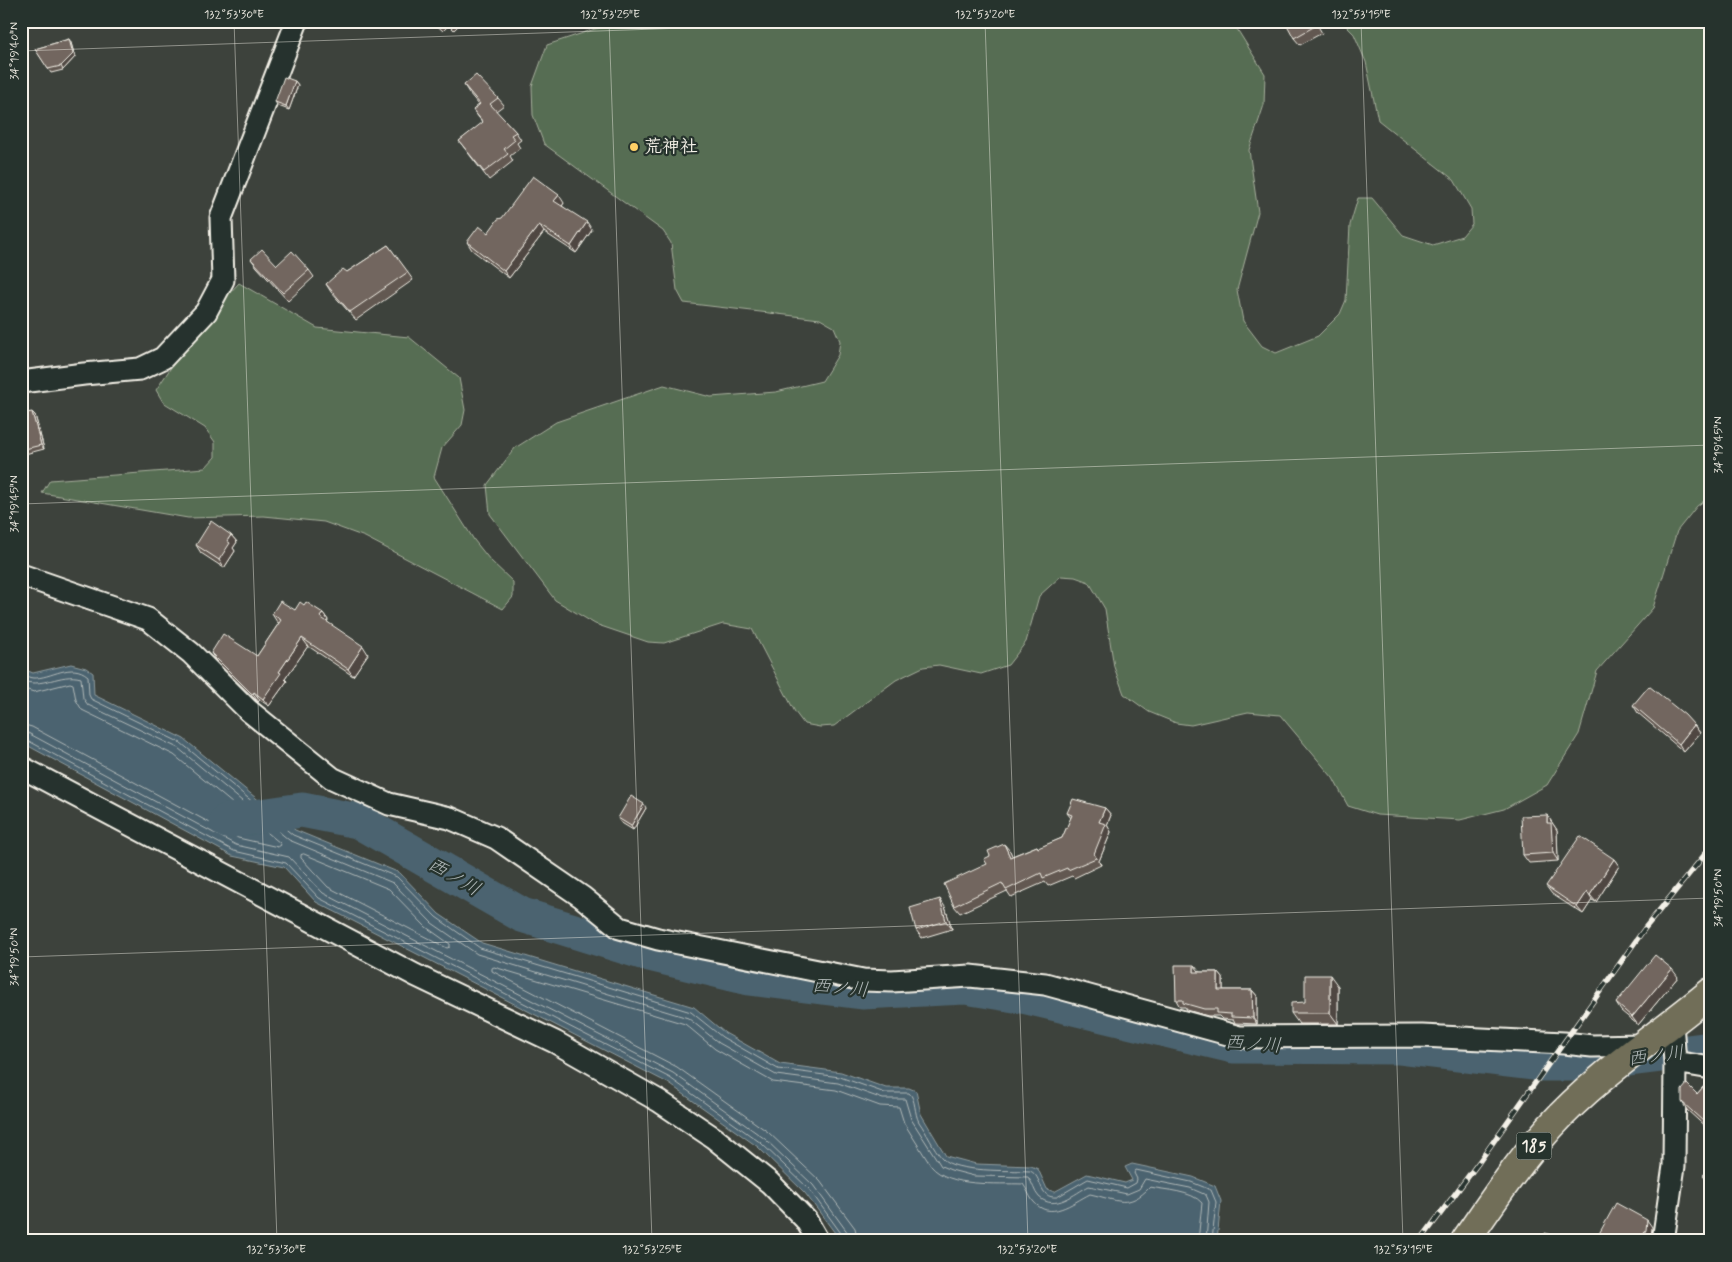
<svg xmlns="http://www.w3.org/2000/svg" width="1732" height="1262" font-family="Mynerve,'Klee One',sans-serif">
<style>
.green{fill:#576d52;stroke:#a6af9d}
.water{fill:#4b636f;stroke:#8f9c9f}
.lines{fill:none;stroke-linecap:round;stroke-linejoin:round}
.shore{stroke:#b0b8b8;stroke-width:1}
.river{stroke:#4b636f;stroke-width:35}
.minor-casing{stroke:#f4f1e8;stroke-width:25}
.trunk-casing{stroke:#f4f1e8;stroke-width:31}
.minor{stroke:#26332d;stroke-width:21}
.trunk{stroke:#716e59;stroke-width:28}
.rail-casing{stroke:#f4f1e8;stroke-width:5.5}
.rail{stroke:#26332d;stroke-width:4;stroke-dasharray:11;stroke-linecap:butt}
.wall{fill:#625851;stroke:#f4f1e8}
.shaded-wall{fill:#504742;stroke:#f4f1e8}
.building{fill:#72665e;stroke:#f4f1e8}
.ticks{fill:none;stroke:#f4f1e8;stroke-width:1;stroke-opacity:0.45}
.poi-dot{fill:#ffd166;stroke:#26332d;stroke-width:2}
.labels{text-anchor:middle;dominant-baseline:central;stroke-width:4.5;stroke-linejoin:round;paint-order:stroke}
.shield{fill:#26332d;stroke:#b6b8b0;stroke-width:1}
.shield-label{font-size:16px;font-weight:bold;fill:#f4f1e8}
.poi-label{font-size:18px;font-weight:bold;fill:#f4f1e8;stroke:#26332d;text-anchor:start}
.water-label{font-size:19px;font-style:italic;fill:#b0b8b8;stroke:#26332d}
.neatline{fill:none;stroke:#f4f1e8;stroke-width:2}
.ticks-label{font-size:12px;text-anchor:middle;fill:#f4f1e8}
</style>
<rect width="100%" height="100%" fill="#3d423c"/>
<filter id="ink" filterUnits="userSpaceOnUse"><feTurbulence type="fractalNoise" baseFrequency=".02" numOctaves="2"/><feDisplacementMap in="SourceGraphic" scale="10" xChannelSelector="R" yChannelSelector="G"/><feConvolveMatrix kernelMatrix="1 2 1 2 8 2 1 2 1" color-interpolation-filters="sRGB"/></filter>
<g filter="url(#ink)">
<!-- green -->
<path class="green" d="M619,21H1232L1265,74L1264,105L1249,150L1258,212L1237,290L1243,321L1262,346L1276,353L1318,336L1340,314L1346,300L1350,225L1358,198H1372L1403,235L1433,245L1462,236L1472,224L1471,209L1454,180L1378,120L1366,62L1354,34L1341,21H1711V496L1697,506L1677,531L1653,608L1597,671L1579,734L1547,785L1504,809L1460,820L1377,815L1348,806L1333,778L1280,715L1248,712L1191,725L1176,723L1149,712L1124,694L1114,667L1105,609L1089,582L1075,577L1061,576L1039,596L1026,642L1008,665L981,674L939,665L923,667L896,680L834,726L820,727L804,724L795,712L752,629L723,624L664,643L648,642L595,624L555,600L490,514L487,485L515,448L556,422L664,385L711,397L776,392L822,381L838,355L840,341L834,327L820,319L684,303L677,290L671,243L663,231L544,144L533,115L532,86L547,45Z
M239,283L317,328L409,337L459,378L465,410L462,425L442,448L434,477L474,540L490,560L513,582V597L503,609L365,537L324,522L264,516L188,518L42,493L50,480L205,468L215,457V442L205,428L163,402L156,390L198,327Z"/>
<!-- water -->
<path class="water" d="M71,664L86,668L93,673L94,695L184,739L295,830L400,873L439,914L482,943L694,1007L725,1033L780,1064L841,1072L886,1088H909L916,1091L921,1114L946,1156L976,1164L1031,1166L1038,1169L1047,1189L1054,1192L1087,1174L1125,1183L1132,1180L1125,1167L1132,1164L1193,1177L1215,1186L1221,1201L1217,1241H841L805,1193L758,1147L668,1083L316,902L284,867L232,856L21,742V668L33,673Z"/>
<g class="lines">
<!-- shore -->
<path class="shore" d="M21,673C25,675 29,678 33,678C51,679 71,661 88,676L89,695L91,699L181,743L293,835L397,877L436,917L480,948L691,1012L722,1037L778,1069L840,1077L885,1093H909C916,1099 914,1113 919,1122C927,1133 933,1148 942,1158C954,1173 1011,1170 1030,1171C1043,1176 1038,1199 1057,1197L1088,1179L1127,1188L1136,1183L1137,1179L1134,1173L1136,1170L1191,1182L1211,1190L1216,1202L1212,1241
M21,680C41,690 60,672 81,678L83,698L88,705L178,748L289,840L393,883L432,923L477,954L688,1018L719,1043L776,1075L838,1083L883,1099H905L911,1119L941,1166L951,1170L974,1176L1028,1177C1033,1183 1034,1192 1039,1197C1055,1212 1075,1193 1089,1186L1127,1194L1139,1189L1145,1179L1190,1188L1206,1195L1209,1202L1206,1241
M21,688L34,692L70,683L73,684L76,700L82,710L174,755L280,843L281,845L278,847L238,838L32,727L21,724
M21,732L28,733L236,845L289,857L323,893L673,1073L765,1139L813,1185L848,1233L850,1241
M21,738L25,739L234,851L286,863L319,898L670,1078L761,1143L809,1189L843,1236L844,1241
M304,854L389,889L426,927L450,944V947L447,948L328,887L301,858V855Z
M858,1241L855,1228L820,1181L768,1132L677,1067L492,971V968L494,967L685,1024L715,1049L773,1082L836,1090L880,1106L899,1107L904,1123L931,1166C949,1188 998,1183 1023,1184C1027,1189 1029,1196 1033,1201C1050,1222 1072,1203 1090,1194C1118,1200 1128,1210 1150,1187C1165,1190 1192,1191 1202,1203L1198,1241"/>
<!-- river -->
<path class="river" d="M227,821L302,810L358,821L522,915L645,953L749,978L862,992L965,987L1027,997L1233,1046L1400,1047L1542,1064H1589L1711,1049"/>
<defs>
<path id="minor" d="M21,382L84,374L140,369L163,358L206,312L223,280L221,218L297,21
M21,575L148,619L191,653L248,710L332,778L389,804L450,818L496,838L582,897L620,928L658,939L863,980L892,981L970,976L1045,984L1239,1037L1422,1036L1564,1043L1592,1046L1643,1045
M21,767L415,975L555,1042L659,1101L714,1138L770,1183L806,1220L818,1241
M1675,1062L1711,1068
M1663,1241L1674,1166L1675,1062L1672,1023"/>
<path id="trunk" d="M1465,1241C1492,1202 1518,1163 1550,1127C1596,1076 1658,1036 1711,992"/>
</defs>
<!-- minor casing -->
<use href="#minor" class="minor-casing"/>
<!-- trunk casing -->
<use href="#trunk" class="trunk-casing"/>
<!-- minor -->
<use href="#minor" class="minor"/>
<!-- trunk -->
<use href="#trunk" class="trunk"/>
<defs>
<path id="rail" d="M1420,1241L1479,1162L1645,928L1711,847"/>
</defs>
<!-- rail casing -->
<use href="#rail" class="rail-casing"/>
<!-- rail -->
<use href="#rail" class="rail"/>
</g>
<!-- wall -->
<path class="wall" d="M432,21H463L454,30L449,25L443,31Z
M1293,21H1315L1322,33L1300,45L1294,38Z
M69,39L71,43L75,57L63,70L51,73L35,49Z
M295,81L298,85L289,110L278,106L275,102Z
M464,85L498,98L504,105L496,111L516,132L521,140L517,143L520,148L510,156L513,161L489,180L459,141L483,123L473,110L479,105L469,93Z
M564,203L562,206L592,230L576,253L544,232L509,278L472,250L467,242L488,233Z
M388,245L413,280L356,320L331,292L326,284L347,272Z
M251,259L277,265L309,270L314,277L288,301L257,267Z
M21,414L35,415L44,449L21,455Z
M231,535L237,542L233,548L235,551L224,568L201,553L196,545Z
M304,605L323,613L328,620L327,622L368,654L353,676L308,646L285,679L287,681L269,706L260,700L258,702L216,661L211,653L257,656L279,623L277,622L272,614L295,610Z
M1633,705L1694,725L1700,733L1684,752L1638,713Z
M646,808L633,830L620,822L618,818Z
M1105,808L1111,815L1107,825L1111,832L1099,861L1101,865L1074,878L1072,876L1048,886L1045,882L1011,897L1007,891L960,913L954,906L987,864L1010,851L1012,856L1037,846L1039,848L1062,838L1071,818L1067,813Z
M1547,815L1557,830L1558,861L1529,863L1523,855Z
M1614,859L1619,866L1596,902L1592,900L1583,914L1552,894L1546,886Z
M945,907L952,929L922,938L916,930Z
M1194,965L1199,972H1218L1223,978V990H1252L1257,996V1024L1235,1023L1233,1020L1222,1019L1219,1016H1208L1187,1010L1185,1007H1180L1176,1000Z
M1678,977L1638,1025L1621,1011L1616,1003Z
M1338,986V1024H1299L1291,1013L1305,1002Z
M1711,1078V1129L1709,1130L1687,1110L1682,1102L1697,1094Z"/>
<!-- shaded-wall -->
<path class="shaded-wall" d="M69,39L71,43L75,57L63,70L61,66Z
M295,81L298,85L289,110L286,106Z
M559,195L564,203L560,209L554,201Z
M587,222L592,230L576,253L571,246Z
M539,225L544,232L509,278L504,271Z
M32,412L35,415L44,449L41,445Z
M231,535L237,542L233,548L235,551L224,568L219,560L227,541Z
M323,613L328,620L325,625L320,617Z
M302,638L308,646L285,679L287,681L269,706L263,699L279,672Z
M363,646L368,654L353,676L348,669Z
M254,692L260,700L258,702L253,694Z
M1694,725L1700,733L1684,752L1679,744Z
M644,804L646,808L633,830L631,826Z
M1105,808L1111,815L1107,825L1111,832L1099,861L1101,865L1094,854L1099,822Z
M1547,815L1557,830L1558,861L1553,853L1547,823Z
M1004,844L1010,851L1016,864L1010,857Z
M1614,859L1619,866L1596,902L1590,895Z
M1587,892L1592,900L1583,914L1577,907Z
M940,899L945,907L952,929L946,921Z
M1194,965L1199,971V979L1194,972Z
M1672,969L1678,977L1638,1025L1632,1017Z
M1218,972L1223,978V996L1218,990Z
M1330,975L1338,986V1024L1330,1013Z
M1252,990L1257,996V1024L1253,1018Z
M1711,1115V1129L1709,1130L1704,1122Z
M1647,1220L1652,1227L1651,1237L1649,1241H1640Z"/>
<!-- building -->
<path class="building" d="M1293,21H1314L1317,25L1294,38L1287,25Z
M69,39L73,54L61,66L48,69L35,49Z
M476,75L498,98L490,104L516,132L511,135L515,140L504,149L508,154L484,172L459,141L483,122L473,110L480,104L464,85Z
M284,77L295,81L286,106L275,102Z
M533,176L559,195L554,201L587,222L571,246L539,225L504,271L467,242L479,226L488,233L498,219L502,218Z
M388,245L408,272L350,312L326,284L343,269L347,272Z
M262,249L277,265L292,251L309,270L283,293L251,259Z
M32,412L41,445L21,450V414Z
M211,521L231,535L227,541L230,543L219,560L196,545Z
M280,601L295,610L300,602L304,605L306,602L323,613L320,617L363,646L348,669L302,638L279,672L281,673L263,699L254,692L253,694L251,693L211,653L223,634L257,656L281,620L272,614Z
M1649,686L1685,715L1694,725L1679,744L1633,705Z
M631,796L644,804L631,826L618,818Z
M1073,799L1105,808L1099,822L1106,824L1094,854L1096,858L1068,870L1067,868L1043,878L1041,873L1006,890L1002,883L954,906L944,884L987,864L984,859L990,856L988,851L1004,844L1010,857L1037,846L1038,848L1062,838L1072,815L1067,813Z
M1547,815V823H1551L1553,853L1523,855L1521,816Z
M1580,836L1614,859L1590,895L1587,892L1577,907L1546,886Z
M940,899L946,921L916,930L910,908Z
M1655,955L1672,969L1632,1017L1616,1003Z
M1175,965H1194V972H1218V990H1252L1253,1018L1231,1017V1014L1217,1013V1009H1204L1183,1003V1000H1176Z
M1305,975H1330V1013H1291V1003L1305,1002Z
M1711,1078V1115L1704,1122L1682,1102V1090L1687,1084L1697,1094Z
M1711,1168V1184L1703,1175Z
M1616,1203L1647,1220L1646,1230L1640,1241H1595Z
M1545,1233L1568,1239V1236L1581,1241H1543Z"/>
</g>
<!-- ticks -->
<path class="ticks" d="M234,21L277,1241M609,21L652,1241M985,21L1028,1241M1361,21L1403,1241M21,51L887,21M21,504L1711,445M21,957L1711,898"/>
<!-- markers -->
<circle class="poi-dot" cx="634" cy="147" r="5"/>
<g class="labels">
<!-- shield labels -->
<rect class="shield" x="1516.5" y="1132.5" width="35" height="27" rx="4"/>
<g class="shield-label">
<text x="1534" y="1146">185</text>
</g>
<!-- poi labels -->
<g class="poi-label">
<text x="644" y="147">荒神社</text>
</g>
<!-- water labels -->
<g class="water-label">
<text transform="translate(454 877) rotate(30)">西ノ川</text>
<text transform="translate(840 988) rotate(5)">西ノ川</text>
<text transform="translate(1253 1044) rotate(4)">西ノ川</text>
<text transform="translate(1656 1056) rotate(-7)">西ノ川</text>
</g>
</g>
<!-- margin -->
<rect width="1732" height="1262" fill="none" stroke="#26332d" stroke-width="55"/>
<rect x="28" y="28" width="1676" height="1206" class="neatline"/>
<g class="ticks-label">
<text x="234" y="18">132°53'30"E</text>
<text x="610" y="18">132°53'25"E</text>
<text x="985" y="18">132°53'20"E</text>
<text x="1361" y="18">132°53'15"E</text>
<text transform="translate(14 51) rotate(-90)" y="4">34°19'40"N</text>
<text transform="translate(1718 445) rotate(-90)" y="4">34°19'45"N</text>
<text transform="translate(14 504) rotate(-90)" y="4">34°19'45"N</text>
<text transform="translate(1718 898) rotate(-90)" y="4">34°19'50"N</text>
<text transform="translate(14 957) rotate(-90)" y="4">34°19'50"N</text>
<text x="276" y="1253">132°53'30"E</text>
<text x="652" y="1253">132°53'25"E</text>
<text x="1027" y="1253">132°53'20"E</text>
<text x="1403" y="1253">132°53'15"E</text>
</g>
</svg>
